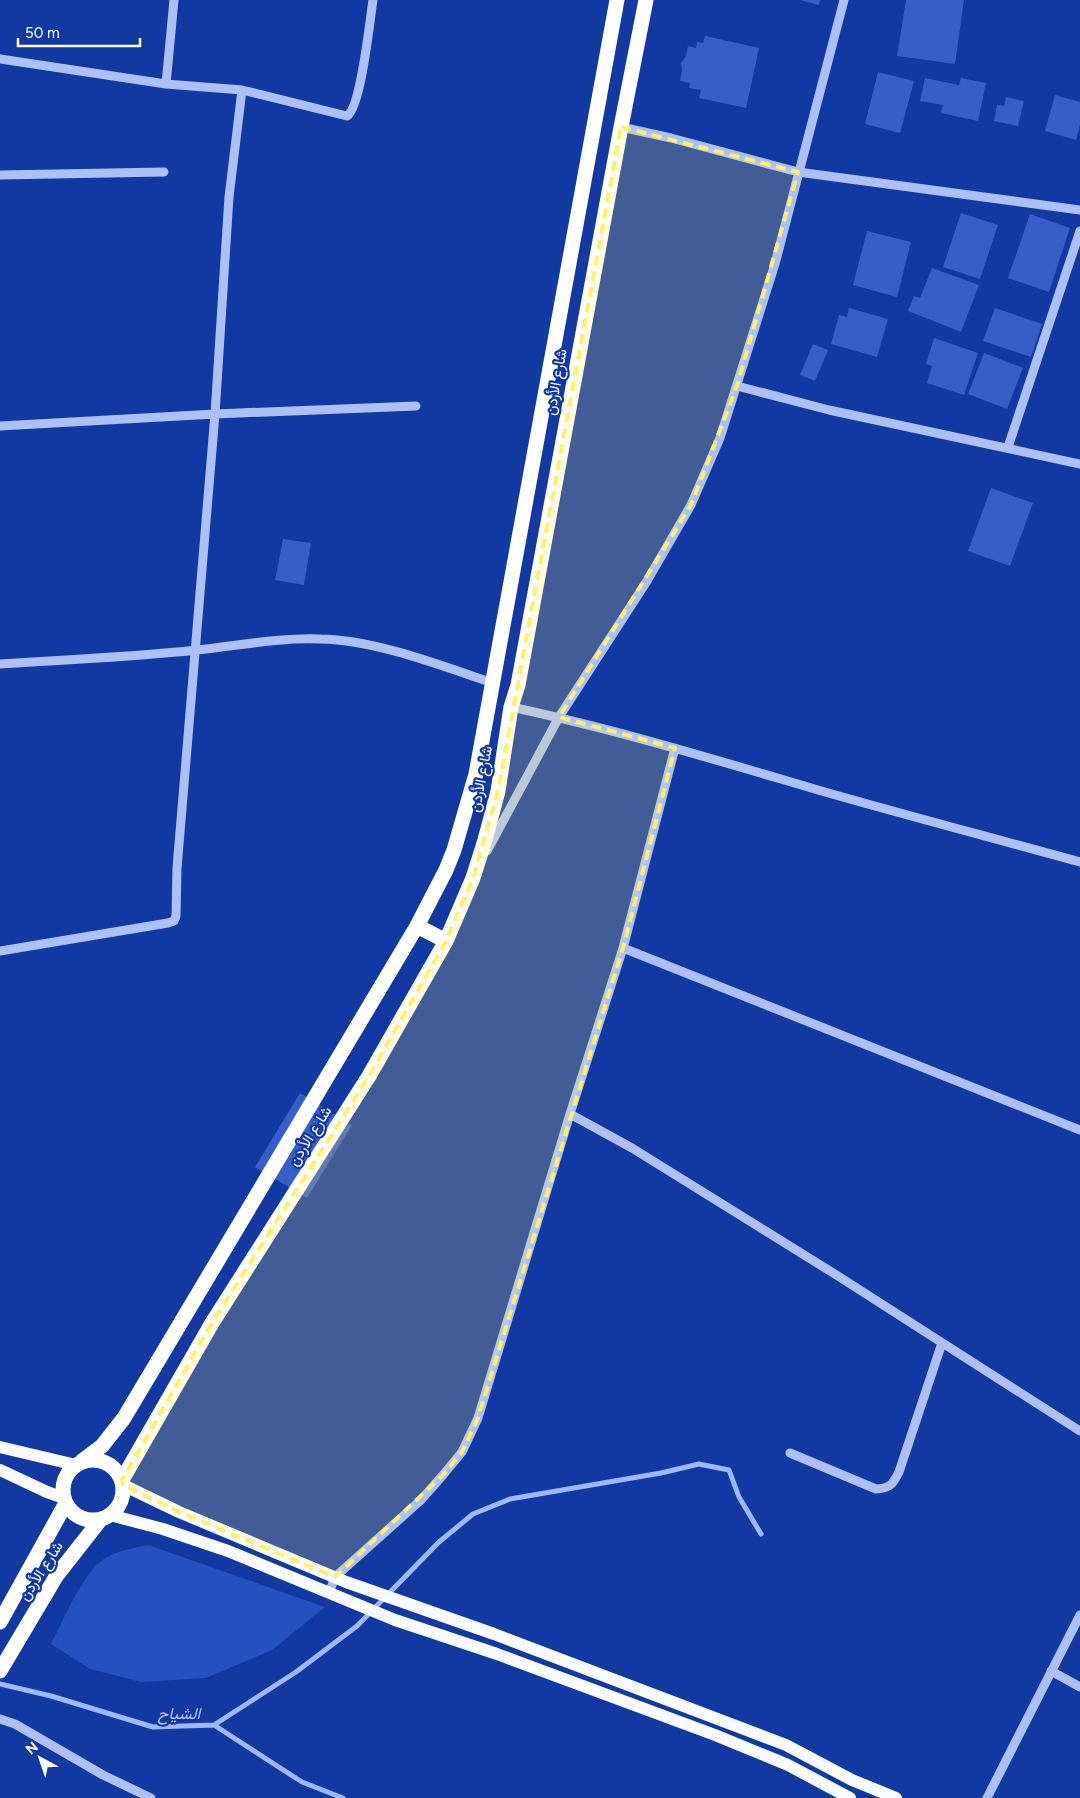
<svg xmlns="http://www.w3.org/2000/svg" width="1080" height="1798" font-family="Figtree,Vazirmatn,sans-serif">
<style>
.green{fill:#2550bf}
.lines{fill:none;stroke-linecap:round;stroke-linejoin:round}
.stream{stroke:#9eb8f8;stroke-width:5}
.building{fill:#375ec6}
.minor{stroke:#acc0f5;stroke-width:9}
.major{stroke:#f9fbff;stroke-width:12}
.highway{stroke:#fff;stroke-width:15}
.marked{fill:#ffef6f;fill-opacity:0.2;stroke:#ffef6f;stroke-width:4;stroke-dasharray:10 6;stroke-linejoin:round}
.labels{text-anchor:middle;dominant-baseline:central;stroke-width:4.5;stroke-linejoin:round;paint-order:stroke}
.street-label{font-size:15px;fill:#fff;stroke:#1238a1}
.water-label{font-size:16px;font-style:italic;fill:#b9cbfb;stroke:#1238a1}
</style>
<rect width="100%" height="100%" fill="#1238a1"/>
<!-- green -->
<path class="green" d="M149,1545L168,1552L325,1607L272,1650L206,1678L141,1682L90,1669L51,1644C62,1623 82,1575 101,1561C114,1551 133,1548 149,1545Z"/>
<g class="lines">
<!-- stream -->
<path class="stream" d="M0,1684L51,1696L153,1727L214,1725L302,1782L343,1798
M214,1725L296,1672L357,1626L439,1542L473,1514L510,1499L661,1473L699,1464L729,1470L739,1497L761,1534"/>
</g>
<!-- building -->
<path class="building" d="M800,0H820L819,5Z
M906,0H964L955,64L897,56Z
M705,36L759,48L746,108L699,98L701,90L689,88L690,83L680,81L682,69L681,63L686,56L688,46L696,48L697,42L703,43Z
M878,72L914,81L900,133L865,124Z
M925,78L959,85L961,78L986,83L978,121L941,113L943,105L920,101Z
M1055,95L1080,102V125L1076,140L1045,131Z
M1006,97L1024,101L1018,126L994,121L997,105L1004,106Z
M961,213L998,225L980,279L943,267Z
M1030,214L1070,228L1049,292L1008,278Z
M867,231L911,242L897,297L853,285Z
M932,268L979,285L961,332L908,311L914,296L920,298Z
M849,308L888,319L877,357L831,344L839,315L847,317Z
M995,308L1042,324L1031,357L983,341Z
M934,338L978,353L964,395L927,383L932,366L926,364Z
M813,344L828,350L815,381L800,375Z
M984,353L1023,368L1007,409L968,394Z
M991,488L1033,503L1010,566L968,551Z
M283,539L311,543L304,585L275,580Z
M300,1093L352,1125L307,1198L255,1167Z"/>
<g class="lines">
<!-- minor -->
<path class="minor" d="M0,59L166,84L242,90L347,116C361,108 370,19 373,0
M166,84L174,0
M621,127L671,138L798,172L1080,210
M0,175L164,172
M737,386L829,410L1080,464
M0,426L215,414L416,406
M1008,447L1080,231
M0,664C65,660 131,657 197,650C238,646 280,637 321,639C376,640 442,666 493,683
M511,707C615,729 716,760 818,790C905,815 993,838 1080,862
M487,851L559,717L647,581L691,505L720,438L775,264L844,0
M623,948L1080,1130
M0,951L168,923L174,921L176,916L177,868L215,414L229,197L242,90
M570,1114L632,1148L838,1276L1080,1431
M790,1453L876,1489C891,1488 893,1484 899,1472L942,1343
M329,1593L335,1577L421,1500L443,1475L462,1452L478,1418L570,1114L623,948L675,748
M1051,1671L1080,1687
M0,1719L15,1724L103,1775L151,1798
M987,1798L1080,1615"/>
<!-- major -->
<path class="major" d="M0,1447L76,1465
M0,1470L47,1492L64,1498
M123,1485L179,1512L346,1582L494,1634L786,1745L852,1780L896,1798
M110,1515L163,1529L228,1551L395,1620L497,1654L715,1735L788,1765L850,1798"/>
<!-- highway -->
<path class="highway" d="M417,926L446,941
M63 1490a30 30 0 1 1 60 0a30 30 0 1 1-60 0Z
M82,1461L102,1446L124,1418L417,926L446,870L454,850L476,774L617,0
M122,1480L212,1323L369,1076L446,941L473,878L485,840L498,791L511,707L518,685L621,127L646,0
M0,1622L66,1503
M0,1671L57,1575L101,1519"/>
</g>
<!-- marked area -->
<path class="marked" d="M621,127L798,172L737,386L691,505L559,717L675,748L623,948L478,1418L462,1452L443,1475L335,1577L179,1512L123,1485L122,1480L212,1323L369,1076L446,941L473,878L498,791Z"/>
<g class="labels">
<!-- street labels -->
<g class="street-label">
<text transform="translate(556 382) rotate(-80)">شارع الأردن</text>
<text transform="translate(481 779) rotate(-79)">شارع الأردن</text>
<text transform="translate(310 1136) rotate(-58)">شارع الأردن</text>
<text transform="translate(41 1571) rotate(-57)">شارع الأردن</text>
</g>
<!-- water labels -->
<g class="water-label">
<text x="179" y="1713">الشياح</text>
</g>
</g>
<!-- north arrow -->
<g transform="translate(40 1758) rotate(320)" stroke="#1238a1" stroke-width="4" paint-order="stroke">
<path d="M0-4L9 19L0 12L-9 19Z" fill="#ffffff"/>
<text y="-8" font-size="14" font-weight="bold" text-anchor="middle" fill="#ffffff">N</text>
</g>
<!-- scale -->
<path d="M18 38v8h122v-8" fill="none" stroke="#ffffff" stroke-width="2.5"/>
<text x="25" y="38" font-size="15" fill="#ffffff" stroke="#1238a1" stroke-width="4" paint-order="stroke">50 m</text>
</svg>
